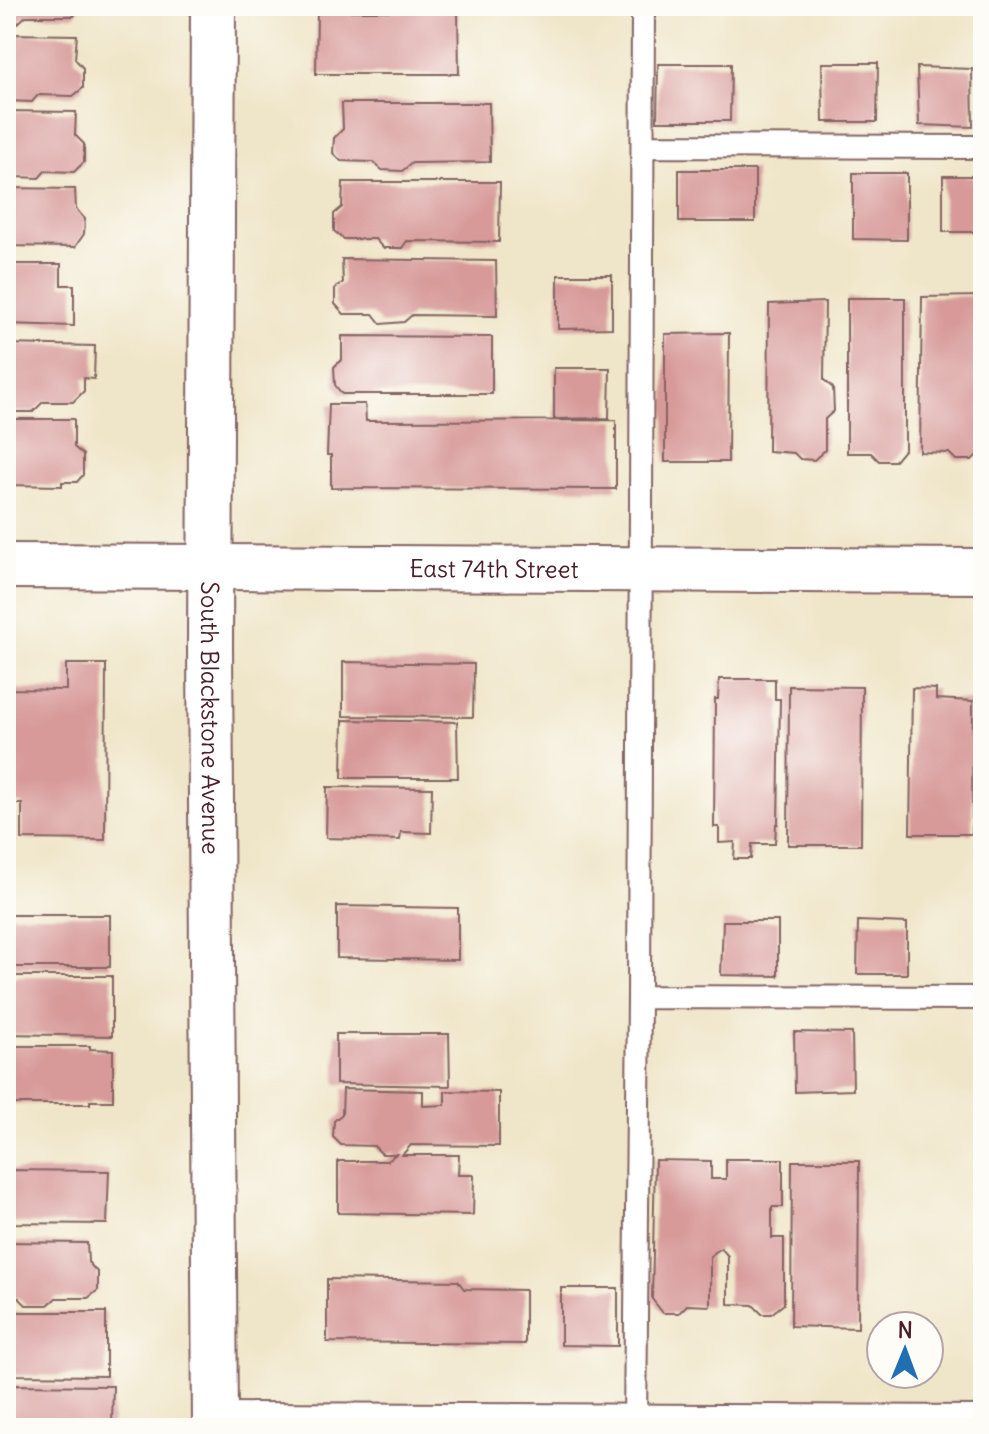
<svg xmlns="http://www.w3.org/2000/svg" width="989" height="1434" font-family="Delius,sans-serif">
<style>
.building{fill:#d79a99}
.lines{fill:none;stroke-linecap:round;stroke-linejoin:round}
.service-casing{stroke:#846462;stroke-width:26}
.minor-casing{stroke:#846462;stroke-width:48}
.service{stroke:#fff;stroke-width:22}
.minor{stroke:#fff;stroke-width:44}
.labels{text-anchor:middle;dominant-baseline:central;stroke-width:6;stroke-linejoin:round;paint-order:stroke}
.street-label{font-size:24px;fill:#4a1f2b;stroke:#fdfcf7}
</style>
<rect width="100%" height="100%" fill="#fdfcf7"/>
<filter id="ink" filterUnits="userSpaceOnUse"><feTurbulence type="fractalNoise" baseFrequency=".0125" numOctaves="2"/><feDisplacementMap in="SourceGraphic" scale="16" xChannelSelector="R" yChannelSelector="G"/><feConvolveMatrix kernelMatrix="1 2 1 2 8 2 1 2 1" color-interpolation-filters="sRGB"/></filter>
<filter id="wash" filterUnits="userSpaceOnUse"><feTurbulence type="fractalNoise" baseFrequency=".006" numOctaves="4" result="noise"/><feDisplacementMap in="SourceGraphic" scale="32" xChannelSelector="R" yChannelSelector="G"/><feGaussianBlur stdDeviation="1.8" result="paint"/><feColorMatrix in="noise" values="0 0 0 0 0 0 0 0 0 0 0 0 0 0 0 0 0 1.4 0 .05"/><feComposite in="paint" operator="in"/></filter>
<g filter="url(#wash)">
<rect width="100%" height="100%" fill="#efe5c8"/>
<g id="blocks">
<!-- building -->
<path class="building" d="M6,6H81L74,16H26L17,24L6,25Z
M317,11H458L459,74H316Z
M6,34L77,35L75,59L83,68V88L73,96L38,95L32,102L7,101Z
M822,63H878L877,122H823Z
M658,64H731L730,121H657Z
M917,67L972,69L973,127L919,125Z
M342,103H489L490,162L412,163L402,171L382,170L373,162L341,161L333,153L334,138L343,129Z
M6,111L76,112L75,135L84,144V162L74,172L45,171L39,178L16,177L10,172H6Z
M679,170H755V222H679Z
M853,173H907V240L853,239Z
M943,176H983V232H943Z
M343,182H500L499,242L407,241L402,248H383L375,239H344L334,231V214L342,207Z
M6,188L75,189L76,209L85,219L84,234L75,247L6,246Z
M342,259L496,261L497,316L412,315L404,322L381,324L373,314H344L335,304V288L343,283Z
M6,264H61V285H74V326L6,324Z
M558,275H612V328L558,329Z
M981,296L982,386L983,387L981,451L972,460H956L949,453L920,452L922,297Z
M847,298H905V449L895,461H879L871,453H847Z
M825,302L824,380L833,388L834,411L825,419V450L814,460L800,459L794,453L768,451L769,304Z
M729,333L728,462H665V334Z
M342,336L492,337V394H342L335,385L334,367L342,359Z
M6,344L95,346L94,379L84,378V391L73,402H43L33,412H16L6,402Z
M554,368H610L609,418L554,419Z
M329,404H365L366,421L616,420V489L331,488V455H327Z
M6,419H74V447L83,455V475L77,482H62V486L6,485Z
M343,662L474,664L473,717L343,716Z
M66,664H106L105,840L22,839V804H15V845H6V689L66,690Z
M719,679H775V699H780L778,824H776L775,844H752L751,859H734L735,842L719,843V827H714L715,699H718Z
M789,686L862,687L861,845H788Z
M912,688L936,689V699L973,701L972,834H910Z
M978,705L983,706V857H977Z
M343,720L457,722L458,778H342Z
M327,787L432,788L431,833L401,832L400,840L326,838Z
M337,906L458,908V960L337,958Z
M6,915H110V967H6Z
M723,921H778V976L721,975Z
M858,921L907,923V974H857Z
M6,976H112V1036L6,1034Z
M794,1032L852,1033L853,1090L795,1092Z
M336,1034H449L450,1086L336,1084Z
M6,1046H90V1049L113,1050V1101H90V1104H6Z
M343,1089L423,1091V1106L445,1105V1091L499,1092V1146L411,1145L402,1155H459L458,1175H474L473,1215L338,1213V1161H387L396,1154H382L374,1146L341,1145L333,1137L334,1121L342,1114Z
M726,1159H783V1207H772V1238H784V1304L771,1314H762L753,1305L728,1304V1256L721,1248L710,1256V1306L687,1305L679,1313H663L652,1299L655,1160L711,1161V1179H726Z
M792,1161H859L858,1328L791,1326Z
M6,1170L109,1171L107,1224L6,1223Z
M6,1242L87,1243L88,1262L98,1273V1290L88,1298H56L48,1305H26L19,1298H6Z
M327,1279L458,1281L464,1289L525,1290V1344L327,1342Z
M561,1288H618V1346L561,1345Z
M6,1312H106V1376L6,1375Z
M6,1385L113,1386L112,1425H103V1428H6Z"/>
</g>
</g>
<g filter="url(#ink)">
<use href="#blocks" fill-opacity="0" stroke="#846462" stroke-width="2"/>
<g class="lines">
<defs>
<path id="service" d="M643,146L983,147
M639,997L983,998
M635,1427L639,997L643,6"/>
<g id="minor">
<path id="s1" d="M213,6L210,645L215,1428"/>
<path id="s2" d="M6,566L983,571"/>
<path d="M215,1425L983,1428"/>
</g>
</defs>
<!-- service casing -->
<use href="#service" class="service-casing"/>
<!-- minor casing -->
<use href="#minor" class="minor-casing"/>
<!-- service -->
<use href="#service" class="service"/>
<!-- minor -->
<use href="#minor" class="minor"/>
</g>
</g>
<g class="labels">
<!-- street labels -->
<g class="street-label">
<text stroke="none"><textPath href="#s2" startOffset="488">East 74th Street</textPath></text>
<text stroke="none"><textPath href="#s1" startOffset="712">South Blackstone Avenue</textPath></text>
</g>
</g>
<!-- margin -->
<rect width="989" height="1434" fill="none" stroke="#fdfcf7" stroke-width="32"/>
<!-- north arrow -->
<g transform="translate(905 1350) rotate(1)"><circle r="38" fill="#fdfcf7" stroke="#b5a4a5" stroke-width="2"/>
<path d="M0-6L14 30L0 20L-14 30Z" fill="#1f6fb2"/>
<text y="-12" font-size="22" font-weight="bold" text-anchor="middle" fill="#4a1f2b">N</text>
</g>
</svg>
